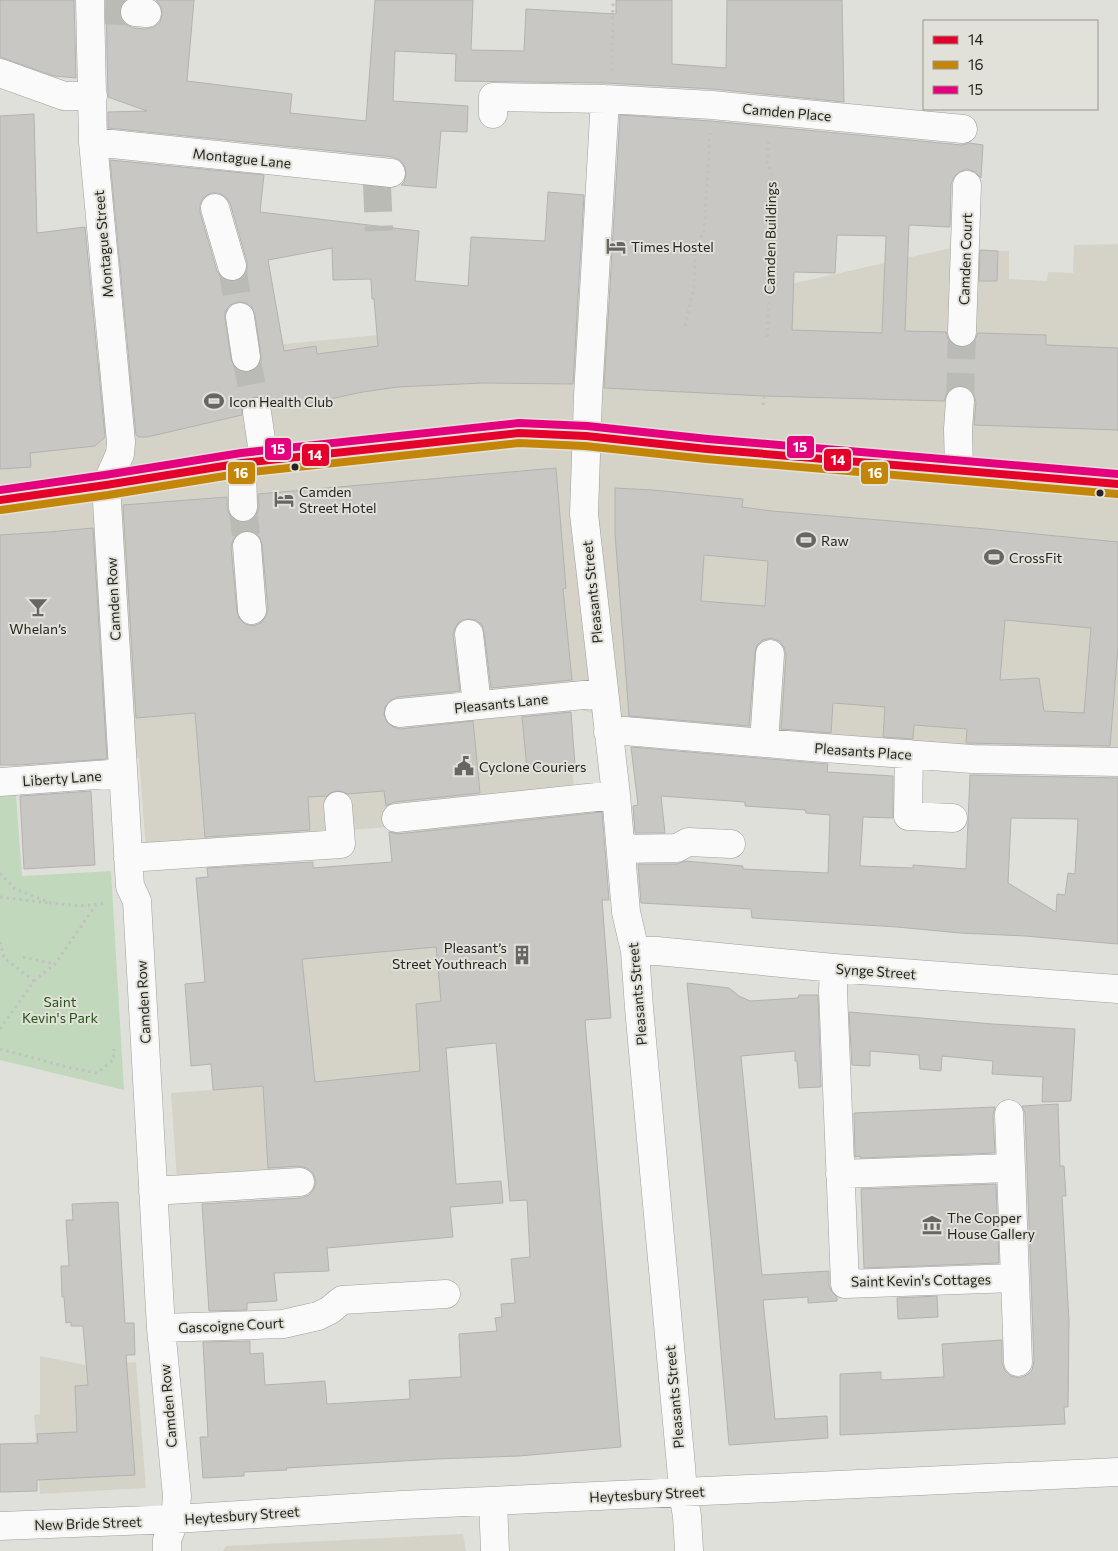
<svg xmlns="http://www.w3.org/2000/svg" width="1118" height="1551" font-family="Commissioner,sans-serif">
<style>
.built{fill:#d5d3c8}
.green{fill:#c2d8bc}
.building{fill:#c8c7c4;stroke:#b3b2af;fill-rule:evenodd}
.lines{fill:none;stroke-linecap:round;stroke-linejoin:round}
.minor-tunnel{stroke:#bbbbb6;stroke-width:28;stroke-dasharray:28 14;stroke-linecap:butt}
.minor-casing{stroke:#9e9e9b;stroke-width:29}
.major-casing{stroke:#9e9e9b;stroke-width:29}
.path{stroke:#c1c1c0;stroke-width:3;stroke-dasharray:2.5 4;stroke-linecap:butt}
.minor{stroke:#fafafa;stroke-width:28}
.major{stroke:#fafafa;stroke-width:28}
.bus-1-casing{stroke:#e2e1d9;stroke-width:11}
.bus-2-casing{stroke:#e2e1d9;stroke-width:11}
.bus-3-casing{stroke:#e2e1d9;stroke-width:11}
.bus-1{stroke:#e4002b;stroke-width:8}
.bus-2{stroke:#c38608;stroke-width:8}
.bus-3{stroke:#e5007d;stroke-width:8}
.bus-dot{fill:#262522;stroke:#e2e1d9;stroke-width:2}
.labels{text-anchor:middle;dominant-baseline:central;stroke-width:4;stroke-linejoin:round;paint-order:stroke}
.street-label{font-size:14px;fill:#262522;stroke:#e2e1d9}
.poi-label{font-size:14px;fill:#262522;stroke:#e2e1d9;text-anchor:start}
.park-label{font-size:14px;fill:#235517;stroke:#e2e1d9}
.line-badge{stroke:#e2e1d9;stroke-width:2}
.badge-label{font-size:14px;text-anchor:middle;font-weight:bold;fill:#fff}
</style>
<rect width="100%" height="100%" fill="#e0e0db"/>
<!-- built -->
<path class="built" d="M969,244L977,250L1009,251V279L1047,281L1048,272L1073,273L1074,245L1118,244V755L629,723L570,707L575,765H572L574,789L599,809L602,894L611,1018L444,1033L456,1181L267,1196V1198L202,1203H183L182,1181H177L171,1093L315,1082L302,959L398,912L388,827L311,833L146,850L139,758L0,765V372L602,313L653,315Z
M40,1356L86,1365L136,1362L146,1488L40,1494L34,1415L40,1414Z
M463,1534L466,1551H223L226,1546Z"/>
<!-- green -->
<path class="green" d="M0,794L16,795L22,876L111,871L124,1090L0,1060Z"/>
<!-- building -->
<path class="building" d="M0,0H74L76,78L54,76L0,57Z
M106,0H126L122,4L120,10L121,19L127,25L134,28L146,29L154,27L160,22L162,15L161,7L156,0H194L187,81L292,94L290,113L366,121L375,0H473L471,50L524,51L526,9L616,14V0H672V64L726,68L727,0H842L844,102L713,89L606,83L455,81L456,54L395,51L393,101L468,106L467,132L441,131L436,188L401,185L404,182L406,175L405,167L401,161L393,157L108,128V112L147,111L108,97Z
M34,114L37,233L85,227L105,437L95,446L30,453L31,467L0,469V116Z
M620,115L711,121L962,145L970,143L983,145L981,178L975,172L967,169L959,172L954,177L951,184L950,227L909,225L905,331L946,332L948,339L953,345L961,348L970,346L975,340L978,333L1046,335V345L1118,348V430L974,425L976,402L974,395L969,388L962,386L954,387L947,392L944,401L764,396L604,388ZM837,235L886,236L882,333L792,330L794,272L835,273Z
M110,160L264,175L260,212L419,231L415,281L468,286L471,237L545,241L548,192L584,195L573,384L483,383L397,387L363,392L291,407V404L272,408L269,402L263,398L255,397L247,400L242,407V415L147,437H139L136,435ZM211,193H218L225,196L230,203L247,262V269L244,276L236,281H228L221,277L217,271L200,212V205L203,198ZM332,248L333,280L371,279L372,299H374L378,346L317,354L316,346L284,351L268,260ZM238,302L246,303L252,308L255,315L261,355V362L256,369L248,372L240,371L234,366L231,359L225,319V312L230,305Z
M980,250L998,251L997,281H979Z
M556,468L566,588L563,589L572,680L491,688L484,632L482,625L476,620L467,619L459,622L455,628L453,635L460,691L397,697L390,701L385,707L384,715L387,722L393,727L400,729L473,721L480,793L394,802L386,806L384,791L347,794L344,792L336,791L330,793L327,796L308,797L310,830L205,837L195,713L136,718L123,505L227,497V508L230,516L236,521L244,523L252,520L257,514L259,507L258,494ZM246,530L254,532L260,538L262,544L268,609L266,616L261,623L253,626L245,624L239,618L237,612L231,547L233,540L238,533Z
M615,488L653,490L743,499L742,507L772,511L975,528L1118,542V647L1110,746L966,743L967,729L914,725L913,739L883,737L885,707L833,703L831,733L781,729L786,655L784,647L779,641L771,638L763,640L757,645L755,652L749,726L629,716L615,534ZM704,555L768,561L765,606L701,601ZM1005,620L1091,628L1084,713L1044,711L1039,678L1000,680Z
M93,528L107,759L18,765H0V535L49,532Z
M571,712L575,765L527,769L522,717Z
M631,747L828,764L827,772L893,776V818L863,817L860,866L913,868V865L966,869L970,775L1118,778V944L1025,936L960,933L897,927L752,918L751,909L641,903L638,864H677L685,861L743,866V869L828,873L830,815L806,813L805,810L745,806V802L661,796L665,833H635L633,806L638,805ZM1011,818L1078,819L1075,874L1068,873L1065,895L1057,894L1056,912L1008,883Z
M91,791L95,865L24,869L20,796Z
M602,812L609,900H602L611,1018L585,1020L621,1447L519,1456L436,1459L286,1468L287,1470L244,1472V1476L203,1478L200,1437H208L203,1342L250,1341V1354L263,1353L265,1385L325,1381L327,1404L410,1399L409,1380L461,1377L459,1334L497,1331L495,1318L502,1317L501,1304L515,1303L511,1259L530,1257L527,1200L510,1201L496,1043L446,1048L456,1184L501,1181L503,1203L450,1207L453,1237L327,1248L329,1271L274,1273L277,1301L247,1303V1310L209,1311L202,1204L301,1198L309,1195L314,1189L316,1182L313,1173L307,1168L299,1166L268,1168L263,1086L213,1090L211,1064L191,1066L185,984L205,982L196,878L208,877L207,868L313,862V868L392,862L389,832L398,834ZM436,947L441,1001L416,1004L420,1071L315,1082L302,959Z
M687,983L729,988L739,996L750,1001L798,998L799,995H818L821,1087L799,1088L797,1061H795V1051L741,1056L762,1275L829,1271V1285L832,1292L837,1297V1301L808,1303V1297L763,1300L775,1419L827,1416L828,1438L729,1445L712,1249Z
M849,1012L993,1024L1075,1029L1071,1101L1042,1102L1043,1077L992,1074L993,1061L942,1056L941,1071L920,1069L919,1055L870,1051V1066L852,1065Z
M1058,1104L1060,1166H1064L1066,1196H1062L1069,1321L1068,1407H1064L1065,1424L840,1435V1374L881,1372V1380L944,1377L942,1344L1002,1340V1363L1005,1371L1011,1376L1019,1378L1027,1375L1032,1370L1034,1361L1025,1113L1022,1106Z
M995,1107L993,1115L995,1153L860,1158V1156L855,1157L854,1113Z
M996,1184L999,1263L864,1268L861,1189Z
M118,1202L125,1323H134L135,1355H126L135,1475L37,1480V1491L0,1492V1444L38,1443L37,1434L77,1432L75,1386L88,1385L83,1326H71V1322L66,1323L64,1297H62L61,1266H69L66,1220H73L72,1204Z
M937,1296L938,1317L898,1319L897,1298Z"/>
<g class="lines">
<!-- minor-tunnel -->
<path class="minor-tunnel" d="M105,10L135,12
M377,184L379,231
M232,266L240,317
M246,357L257,412
M960,401L962,332
M243,507L247,546"/>
<defs>
<path id="minor" d="M90,0L93,142L121,442L120,454L106,485L130,886L137,901L161,1328L177,1496L175,1519L167,1540V1551
M135,12L147,13
M0,73L64,96H93
M605,99L588,396L584,514L616,795L626,912L635,951L639,1008L681,1466L683,1493L687,1516L689,1550
M493,114V97L605,99L712,105L963,129
M93,142L391,173
M215,208L232,266
M240,317L246,357
M962,332L967,185
M257,412L264,460
M242,463L243,507
M959,470L958,429L960,401
M247,546L252,610
M469,634L477,705
M399,713L604,693
M608,732L625,731L811,747L972,759L1118,762
M764,742L770,654
M909,754L908,816L953,818
M0,782L123,773
M396,818L616,795
M621,849L677,848L688,842L731,844
M128,858L341,844L338,806
M635,951H657L834,968L1118,989
M834,968L833,991L845,1284L1014,1278
M1009,1114L1018,1362
M840,1174L1010,1168
M153,1191L300,1182
M161,1328L283,1324L318,1316L330,1310L342,1300L446,1294
M493,1501L495,1551
M0,1526L175,1519L402,1505L1118,1472"/>
<path id="major" d="M0,500L106,485L242,463L519,433L586,436L707,449L1118,484"/>
</defs>
<!-- minor casing -->
<use href="#minor" class="minor-casing"/>
<!-- major casing -->
<use href="#major" class="major-casing"/>
<!-- path -->
<path class="path" d="M612,71L613,0
M685,326L694,288L695,247L704,232L710,133
M767,337L770,285L767,278L772,175L767,163L769,138
M763,405L764,396
M0,873L15,889L51,903L80,906L107,903
M0,897L47,903
M0,942L4,958L34,981
M23,957L54,964
M0,1029L34,981L55,964L96,905
M0,1049L71,1068L97,1073L113,1060L114,1049"/>
<!-- minor -->
<use href="#minor" class="minor"/>
<!-- major -->
<use href="#major" class="major"/>
<defs>
<path id="bus-1" d="M0,500L106,485L242,463L519,433L586,436L707,449L1118,484"/>
<path id="bus-2" d="M1,510L108,495L243,473L519,443L585,446L706,459L1117,494"/>
<path id="bus-3" d="M0,490L105,475L241,453L519,423L587,426L708,439L1118,474"/>
</defs>
<!-- bus-1 casing -->
<use href="#bus-1" class="bus-1-casing"/>
<!-- bus-2 casing -->
<use href="#bus-2" class="bus-2-casing"/>
<!-- bus-3 casing -->
<use href="#bus-3" class="bus-3-casing"/>
<!-- bus-1 -->
<use href="#bus-1" class="bus-1"/>
<!-- bus-2 -->
<use href="#bus-2" class="bus-2"/>
<!-- bus-3 -->
<use href="#bus-3" class="bus-3"/>
</g>
<!-- icons -->
<defs>
<symbol id="hotel-bare" viewBox="-9 -9 18 18"><path d="M-6-4.5h1.5V1H6V5H4.5V3h-9V5H-6ZM-4 0a1.8 1.8 0 1 1 3.6 0ZM.5 0V-2.5h3Q6-2.5 6 0Z" fill="#676663" stroke="#e2e1d9" stroke-width="2.5" paint-order="stroke"/></symbol>
<symbol id="stadium-bare" viewBox="-9 -9 18 18"><path d="M0-5a6.5 5 0 1 0 0 10a6.5 5 0 1 0 0-10ZM-3.5-1.8h7v3.6h-7Z" fill="#676663" stroke="#e2e1d9" stroke-width="2.5" paint-order="stroke"/></symbol>
<symbol id="bar-bare" viewBox="-9 -9 18 18"><path d="M-6-5H6L.8 .8V4.5H3.5V6h-7V4.5H-.8V.8Z" fill="#676663" stroke="#e2e1d9" stroke-width="2.5" paint-order="stroke"/></symbol>
<symbol id="civic-bare" viewBox="-9 -9 18 18"><path d="M-.6-6.5H3V-4.5H.6V-3L4-1V1h2V6H-6V1h2V-1L-.6-3ZM-1.2 2.5V6h2.4V2.5Z" fill="#676663" stroke="#e2e1d9" stroke-width="2.5" paint-order="stroke"/></symbol>
<symbol id="building-bare" viewBox="-9 -9 18 18"><path d="M-4-6H4V6H1V3H-1V6H-4ZM-2.5-4.3h1.7v1.8h-1.7ZM.8-4.3h1.7v1.8H.8ZM-2.5-1h1.7V.8h-1.7ZM.8-1h1.7V.8H.8Z" fill="#676663" stroke="#e2e1d9" stroke-width="2.5" paint-order="stroke"/></symbol>
<symbol id="museum-bare" viewBox="-9 -9 18 18"><path d="M0-6L6-3V-2H-6V-3ZM-5-1h2V3h-2ZM-1-1h2V3h-2ZM3-1h2V3H3ZM-6 4H6V6H-6Z" fill="#676663" stroke="#e2e1d9" stroke-width="2.5" paint-order="stroke"/></symbol>
</defs>
<g fill-rule="evenodd">
<use href="#hotel-bare" x="602" y="232" width="28" height="28"/>
<use href="#stadium-bare" x="200" y="387" width="28" height="28"/>
<use href="#hotel-bare" x="270" y="485" width="28" height="28"/>
<use href="#stadium-bare" x="792" y="526" width="28" height="28"/>
<use href="#stadium-bare" x="980" y="543" width="28" height="28"/>
<use href="#bar-bare" x="24" y="593" width="28" height="28"/>
<use href="#civic-bare" x="450" y="752" width="28" height="28"/>
<use href="#building-bare" x="508" y="941" width="28" height="28"/>
<use href="#museum-bare" x="918" y="1211" width="28" height="28"/>
</g>
<!-- markers -->
<g class="bus-dot">
<circle cx="295" cy="467" r="4.5"/>
<circle cx="1100" cy="493" r="4.5"/>
</g>
<g class="labels">
<!-- street labels -->
<g class="street-label">
<text transform="translate(787 112) rotate(5)">Camden Place</text>
<text transform="translate(242 158) rotate(6)">Montague Lane</text>
<text transform="translate(770 238) rotate(-89)">Camden Buildings</text>
<text transform="translate(103 244) rotate(-95)">Montague Street</text>
<text transform="translate(965 259) rotate(-88)">Camden Court</text>
<text transform="translate(592 592) rotate(-96)">Pleasants Street</text>
<text transform="translate(113 599) rotate(-93)">Camden Row</text>
<text transform="translate(501 703) rotate(-6)">Pleasants Lane</text>
<text transform="translate(863 751) rotate(4)">Pleasants Place</text>
<text transform="translate(62 778) rotate(-4)">Liberty Lane</text>
<text transform="translate(876 971) rotate(4)">Synge Street</text>
<text transform="translate(637 994) rotate(-95)">Pleasants Street</text>
<text transform="translate(143 1002) rotate(-93)">Camden Row</text>
<text transform="translate(921 1280) rotate(-1)">Saint Kevin's Cottages</text>
<text transform="translate(231 1325) rotate(-3)">Gascoigne Court</text>
<text transform="translate(674 1397) rotate(-95)">Pleasants Street</text>
<text transform="translate(168 1406) rotate(-95)">Camden Row</text>
<text transform="translate(647 1494) rotate(-3)">Heytesbury Street</text>
<text transform="translate(242 1515) rotate(-4)">Heytesbury Street</text>
<text transform="translate(88 1523) rotate(-2)">New Bride Street</text>
</g>
<!-- poi labels -->
<g class="poi-label">
<text x="631" y="246">Times Hostel</text>
<text x="229" y="401">Icon Health Club</text>
<text x="299" y="491">Camden<tspan x="299" dy="16">Street Hotel</tspan></text>
<text x="821" y="540">Raw</text>
<text x="1009" y="557">CrossFit</text>
<text x="38" y="628" text-anchor="middle">Whelan’s</text>
<text x="479" y="766">Cyclone Couriers</text>
<text x="507" y="947" text-anchor="end">Pleasant’s<tspan x="507" dy="16">Street Youthreach</tspan></text>
<text x="947" y="1217">The Copper<tspan x="947" dy="16">House Gallery</tspan></text>
</g>
<!-- park labels -->
<g class="park-label">
<text x="60" y="1001">Saint<tspan x="60" dy="16">Kevin's Park</tspan></text>
</g>
</g>
<g class="line-badge">
<rect x="786" y="435" width="29" height="24" rx="5" fill="#e5007d"/>
<rect x="264" y="437" width="28" height="24" rx="5" fill="#e5007d"/>
<rect x="301" y="443" width="29" height="24" rx="5" fill="#e4002b"/>
<rect x="823" y="448" width="29" height="24" rx="5" fill="#e4002b"/>
<rect x="227" y="461" width="29" height="24" rx="5" fill="#c38608"/>
<rect x="860" y="461" width="29" height="24" rx="5" fill="#c38608"/>
</g>
<g class="badge-label">
<text x="800" y="452">15</text>
<text x="278" y="454">15</text>
<text x="315" y="460">14</text>
<text x="838" y="465">14</text>
<text x="241" y="478">16</text>
<text x="875" y="478">16</text>
</g>
<!-- legend -->
<rect x="923" y="20" width="175" height="90" fill="#e2e1d9" stroke="#979690"/>
<rect x="933" y="36" width="25" height="8" fill="#e4002b" stroke="#979690"/>
<text x="968" y="45" font-size="15" fill="#262522">14</text>
<rect x="933" y="61" width="25" height="8" fill="#c38608" stroke="#979690"/>
<text x="968" y="70" font-size="15" fill="#262522">16</text>
<rect x="933" y="86" width="25" height="8" fill="#e5007d" stroke="#979690"/>
<text x="968" y="95" font-size="15" fill="#262522">15</text>
</svg>
